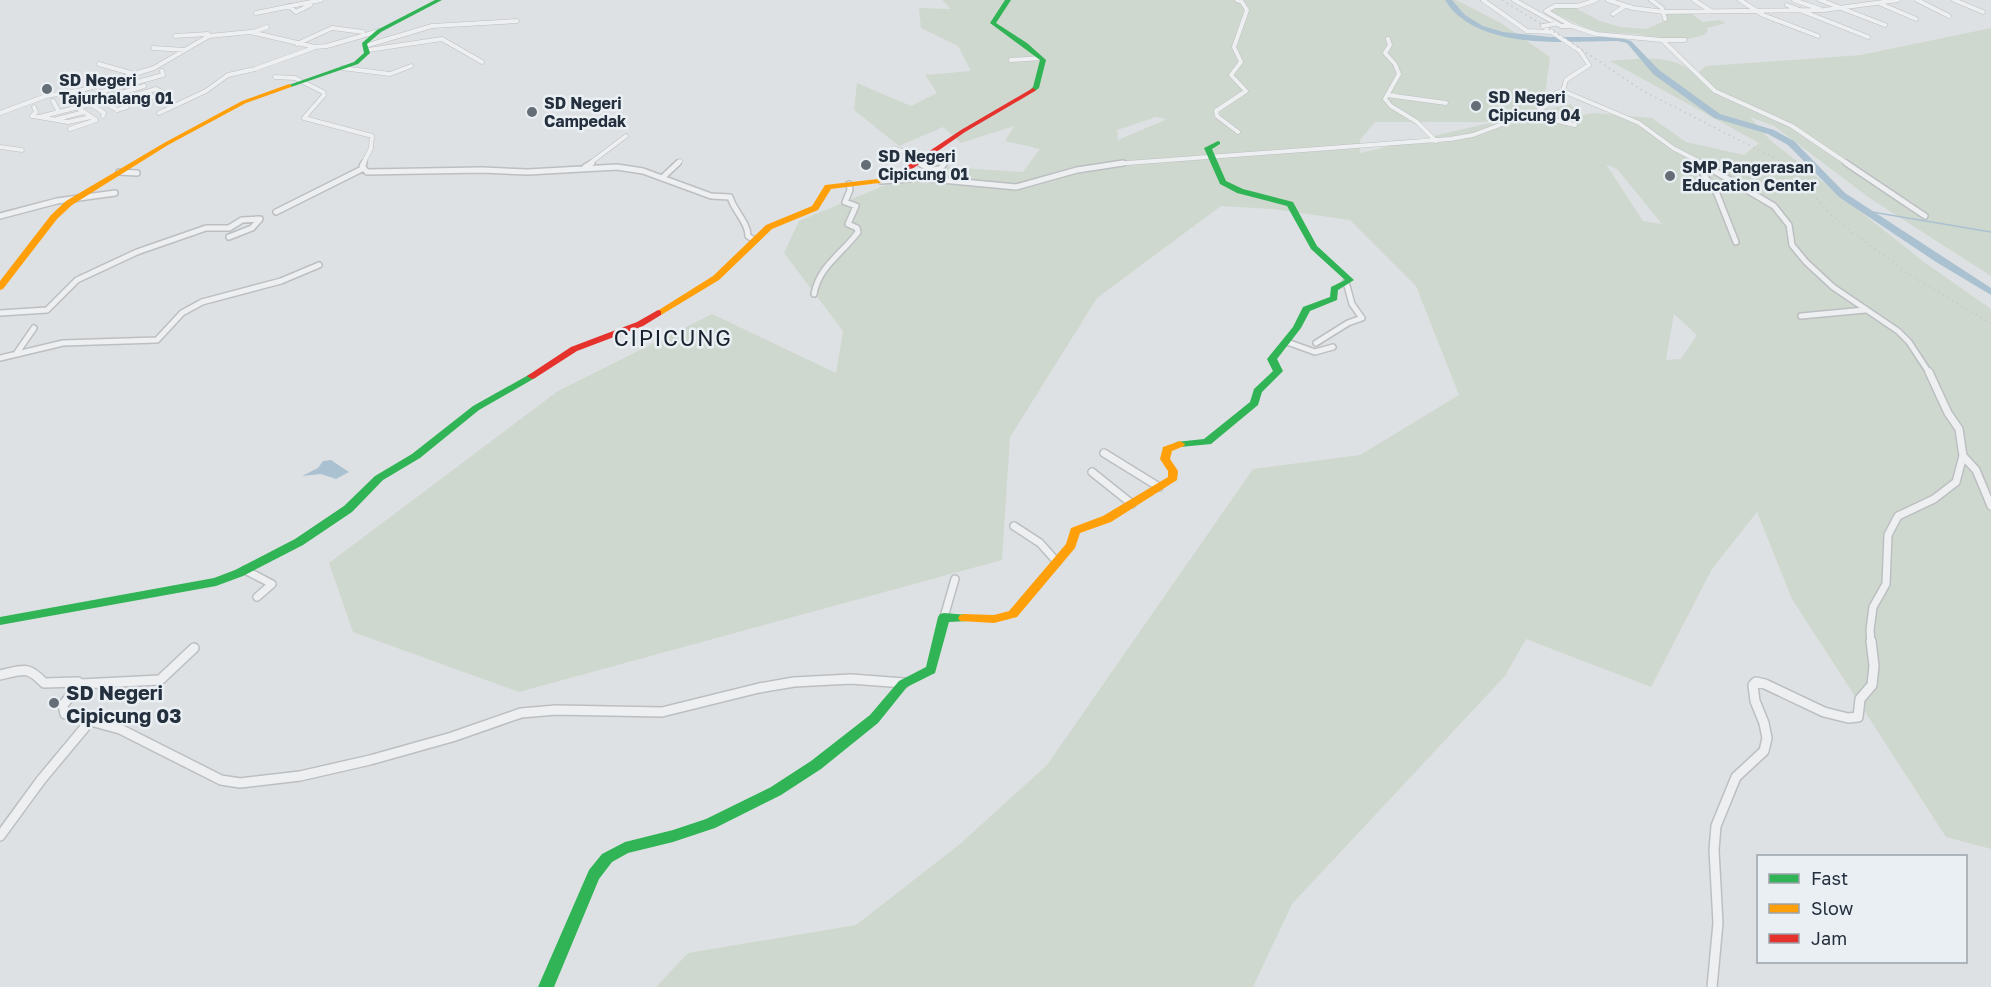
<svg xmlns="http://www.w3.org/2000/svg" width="1991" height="987" font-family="'Golos Text',sans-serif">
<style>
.green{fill:#cfd8ce;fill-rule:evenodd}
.water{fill:#aac1d1}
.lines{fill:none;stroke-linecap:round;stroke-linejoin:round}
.stream{stroke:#aac1d1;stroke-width:1.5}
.river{fill:#aac1d1;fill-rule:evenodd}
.street-far3-casing{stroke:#bcbfc1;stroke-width:5}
.street-far2-casing{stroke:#bcbfc1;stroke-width:8}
.street-far1-casing{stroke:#bcbfc1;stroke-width:10}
.street-casing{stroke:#bcbfc1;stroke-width:12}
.street-far3{stroke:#edeff1;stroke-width:4}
.street-far2{stroke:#edeff1;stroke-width:5}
.street-far1{stroke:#edeff1;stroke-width:7}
.street{stroke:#edeff1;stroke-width:9}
.fast{fill:#30b455;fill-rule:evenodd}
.slow{fill:#ff9f0a;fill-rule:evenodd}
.jam{fill:#e5322d;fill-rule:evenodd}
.rail{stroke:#c6c9cc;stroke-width:1.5;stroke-dasharray:1.5 4;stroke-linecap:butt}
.street-bridge-casing{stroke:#bcbfc1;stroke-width:5;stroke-linecap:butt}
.street-bridge{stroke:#edeff1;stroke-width:4}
.poi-dot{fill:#656e77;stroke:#eaeff4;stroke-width:2}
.labels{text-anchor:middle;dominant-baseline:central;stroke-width:5;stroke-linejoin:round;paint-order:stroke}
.far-poi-label{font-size:16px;font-weight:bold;fill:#24303d;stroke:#eaeff4;text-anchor:start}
.poi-label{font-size:20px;font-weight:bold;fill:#24303d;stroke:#eaeff4;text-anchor:start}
.quarter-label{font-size:22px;letter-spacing:1.5px;fill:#17212d;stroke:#eaeff4}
</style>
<rect width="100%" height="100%" fill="#dee1e3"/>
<!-- green -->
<path class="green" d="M942,0H1456L1501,23L1550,57L1543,110L1571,104L1578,116L1595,113L1652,118L1686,142L1744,155L1759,143L1610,61C1639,59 1673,52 1695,75L1706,66L1861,55L1991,28V276L1871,199L1774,126L1750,117L1770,140L1924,262L1991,309V849L1946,837L1792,599L1757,512L1712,569L1651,687L1526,639L1505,676L1292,904L1253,987H656L688,953L856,925L960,844L1047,765L1253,469L1360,455L1459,395L1416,286L1350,220L1272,209L1221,206L1097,298L1010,437L1002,560L519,692L353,632L329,563L558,391L712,314L836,373L843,331L784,253L799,221L931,166L1023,172L1040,149L1005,141L1014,126L961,143L943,127L899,146L854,110L857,83L911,106L937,93L925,75L971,71L958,46L921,28L919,8L951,9ZM1156,117L1167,119L1118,140L1117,130ZM1375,122H1494L1360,153V140ZM1606,164L1618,170L1662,224L1643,221ZM1674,314L1697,335L1681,359L1666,360Z
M1556,7L1575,8L1600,21L1620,27L1646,29L1665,21L1664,12L1688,11L1703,22L1719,20L1726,23L1707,28L1708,31L1704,35L1689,39L1670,40L1637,34L1601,32L1590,30L1550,11Z"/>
<!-- water -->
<path class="water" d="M331,460L349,472L336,479L321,474L302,476L318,468L323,461Z"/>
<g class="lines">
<!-- stream -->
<path class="stream" d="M1866,211L1991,232"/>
<!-- river -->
<path class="river" d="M1445,0H1452L1465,15L1483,26L1503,32L1550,37H1618L1631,41L1659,70L1720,114L1774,130L1794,141L1845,193L1991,288V295L1936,262L1839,197L1788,145L1768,134L1714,118L1653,74L1627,43L1618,41C1571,41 1499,49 1460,17C1454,13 1449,6 1445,0Z"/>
<defs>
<path id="street-far3" d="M1237,0L1242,2L1247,10L1234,47L1241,62L1231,75L1246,91L1216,111L1217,116L1238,132
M1483,0L1527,31L1551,32
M1514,0L1561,26H1572
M1596,0L1578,6H1555L1546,11L1572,26L1596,34L1662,40L1715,91L1792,126L1848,164
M1608,0L1633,8L1664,12L1824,10L1898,0
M1651,0L1662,8L1665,19
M1694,0L1711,11
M1740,0L1763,15L1818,36
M1794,0L1820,9
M1820,0L1885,25
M1917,0L1949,16
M1954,0L1983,12
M1881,4L1916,19
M1787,5L1868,37
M289,6L296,12L310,5
M256,13L321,0
M1613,14L1625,6
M1543,26L1580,51L1589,65L1566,80L1563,91
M253,32L267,27
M175,36L208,34
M1388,39L1390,45L1385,53L1395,64L1399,74L1385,99L1391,106L1417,122L1436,141
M1662,40H1685
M297,44L332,28L363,32
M365,46L432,26L517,21
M153,48L185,50
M368,50L442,39L482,62
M1011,60L1041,58
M99,64L134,74
M342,68L390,74L411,66
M275,77L295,78L323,92L324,95L304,118L372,136L371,148L363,164
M82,90L88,102L104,113L103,116
M1563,91L1639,123L1673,148L1704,164
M98,93L163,75L162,71
M1387,95L1446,103
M102,99L144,86
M53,101L59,112
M107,104L156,89L164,93L136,102
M34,107L36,112L32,116L39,117
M0,113L46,96L82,90L154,68L209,36L250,32L315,47L327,46L379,31
M159,113L206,91L228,75L255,69L313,48
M1528,114L1575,125
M91,117L68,122L39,117L103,101L117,110L127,107
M57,119L84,112
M70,129L96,120L78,108L71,96
M0,147L22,150
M894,148L907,153L922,164
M1694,160L1697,164
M589,164L626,136
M677,164L680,161
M1114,164L1450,139L1473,135L1537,111L1547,105L1556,93L1563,91"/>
<path id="street-far2" d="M364,163L362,166L367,172L482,170L528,172L617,167L643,171L711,196L730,197C734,211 748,222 748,236L754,240
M919,163L932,170
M1696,163L1717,194L1736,242
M1701,163L1774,206L1789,225L1792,245L1806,262L1833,287L1898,331L1909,342L1930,374
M1846,163L1925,216
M585,167L592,163
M119,172L137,173
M662,178L678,163
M918,178L932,170L940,169L945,163
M881,181L921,178L1016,187L1077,170L1123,163
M276,212L362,169
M0,216L57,201L115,193
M814,294C819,266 842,254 858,232L857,228L848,224L856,206L845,202L850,190L849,184
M0,313L47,310L77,280L137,252L206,228H229L242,220L260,219L252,228L229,237
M1801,316L1865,310
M1287,342L1315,352L1333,347
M1316,343L1348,323L1362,318L1352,304L1346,282
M16,354L34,328
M0,358L63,343L157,340L182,313L202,302L281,281L319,265"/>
<path id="street-far1" d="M1104,453L1159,487
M1963,456L1976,470L1991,506
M1092,472L1132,504
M1014,526L1040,543L1057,562
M245,570L272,584L257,597
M944,617L955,579
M1871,643L1870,630L1873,607L1886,584L1888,535L1898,516L1934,499L1956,482L1963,456L1959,429L1948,413L1929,372"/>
<path id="street" d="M0,675C23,670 27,665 44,683L78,682L80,684L63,705L65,714L120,729L221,780L240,783L300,776L370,760L452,737L521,713L556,710L662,712L759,688L794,682L851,679L904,683
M80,684L160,680L194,648
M0,836L41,780L91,720
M1712,987L1718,923L1714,850L1716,826L1736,777L1764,751L1767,738L1764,723L1755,701L1753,685L1756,682L1765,684L1824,712L1848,718L1858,717L1860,699L1872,685L1874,666L1871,641"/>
</defs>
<!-- street-far3 casing -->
<use href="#street-far3" class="street-far3-casing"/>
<!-- street-far2 casing -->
<use href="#street-far2" class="street-far2-casing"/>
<!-- street-far1 casing -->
<use href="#street-far1" class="street-far1-casing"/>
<!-- street casing -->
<use href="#street" class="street-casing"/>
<!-- street-far3 -->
<use href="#street-far3" class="street-far3"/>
<!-- street-far2 -->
<use href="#street-far2" class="street-far2"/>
<!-- street-far1 -->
<use href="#street-far1" class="street-far1"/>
<!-- street -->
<use href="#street" class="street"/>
<!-- fast -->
<path class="fast" d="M435,0H442L381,32L367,44L370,53L358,64L291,87L286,86L354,62L364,53L362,43L377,30Z
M1005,0H1011L996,23L1027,43L1046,60L1039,88L1035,91L1030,90L1033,87L1040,60L990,23Z
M1218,141L1220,142V144L1212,149L1226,181L1243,189L1293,202L1317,246L1354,280L1338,290L1337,300L1310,311L1301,328L1277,359L1283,371L1262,392L1258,405L1211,444L1180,447L1176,446L1175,444L1176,442L1204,439L1250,402L1254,389L1273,371L1267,359L1293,327L1303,307L1330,297L1331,287L1345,280L1311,249L1287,206L1237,193L1220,184L1204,148Z
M532,373L537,376L535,378L479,410L420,458L383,480L352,512L303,545L243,576L216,586L0,625V617L214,578L235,570L295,539L344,506L375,476L412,454L473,406Z
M944,613L968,615L970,618L968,621L949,622L935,673L907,687L878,723L821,769L781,795L715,828L673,842L628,853L612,862L599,879L554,987H538L589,870L602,854L625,842L673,830L706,819L771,787L811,761L870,715L899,681L926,667L938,617L940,614Z"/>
<!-- slow -->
<path class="slow" d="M289,84L292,86L291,87L246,103L168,145L72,205L57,219L3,289L0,290V281L51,215L66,201L164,143L242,101Z
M899,172L903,174L902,176L879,183L831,189L818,210L772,229L719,280L661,315H655L654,313L713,276L766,225L812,206L825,185L878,179Z
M1180,441L1185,444L1184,446L1172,451L1170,459L1178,471L1177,480L1111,522L1080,533L1075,548L1017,617L994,623L960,621L958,618L960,615L964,614L994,615L1009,611L1066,544L1071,528L1103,516L1168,477V471L1160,459L1163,447Z"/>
<!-- jam -->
<path class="jam" d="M1033,88L1036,90L1035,91L965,132L902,176L895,174L961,130Z
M658,310L661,311V315L643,326L577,351L535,378L532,379L527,376L571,347L637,322Z"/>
<!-- rail -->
<path class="rail" d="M1502,0L1569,41L1643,91L1780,161L1800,179L1829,213L1848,229L1907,273L1991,324"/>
<defs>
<path id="street-bridge" d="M1543,26L1554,24"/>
</defs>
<!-- street-bridge casing -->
<use href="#street-bridge" class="street-bridge-casing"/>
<!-- street-bridge -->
<use href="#street-bridge" class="street-bridge"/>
</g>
<!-- markers -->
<g class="poi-dot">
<circle cx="47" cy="89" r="6"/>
<circle cx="1476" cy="106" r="6"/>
<circle cx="532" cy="112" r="6"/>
<circle cx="866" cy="165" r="6"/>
<circle cx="1670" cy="176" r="6"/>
<circle cx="54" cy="703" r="6"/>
</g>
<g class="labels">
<!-- far-poi labels -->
<g class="far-poi-label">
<text x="59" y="80">SD Negeri<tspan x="59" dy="18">Tajurhalang 01</tspan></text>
<text x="1488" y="97">SD Negeri<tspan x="1488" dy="18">Cipicung 04</tspan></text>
<text x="544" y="103">SD Negeri<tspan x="544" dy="18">Campedak</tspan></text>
<text x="878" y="156">SD Negeri<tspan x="878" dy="18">Cipicung 01</tspan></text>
<text x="1682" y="167">SMP Pangerasan<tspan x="1682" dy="18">Education Center</tspan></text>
</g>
<!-- poi labels -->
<g class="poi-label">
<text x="66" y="692">SD Negeri<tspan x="66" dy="23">Cipicung 03</tspan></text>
</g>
<!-- quarter labels -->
<g class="quarter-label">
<text x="673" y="337">CIPICUNG</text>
</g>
</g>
<!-- legend -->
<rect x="1757" y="855" width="210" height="108" fill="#eaeff4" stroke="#9ba3ab" stroke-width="1.5"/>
<rect x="1769" y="874" width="30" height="9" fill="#30b455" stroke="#9ba3ab" stroke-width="1.5"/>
<text x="1811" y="885" font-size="18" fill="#24303d">Fast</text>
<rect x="1769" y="904" width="30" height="9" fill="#ff9f0a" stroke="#9ba3ab" stroke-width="1.5"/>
<text x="1811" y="915" font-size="18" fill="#24303d">Slow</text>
<rect x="1769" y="934" width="30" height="9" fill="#e5322d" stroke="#9ba3ab" stroke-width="1.5"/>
<text x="1811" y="945" font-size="18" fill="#24303d">Jam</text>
</svg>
